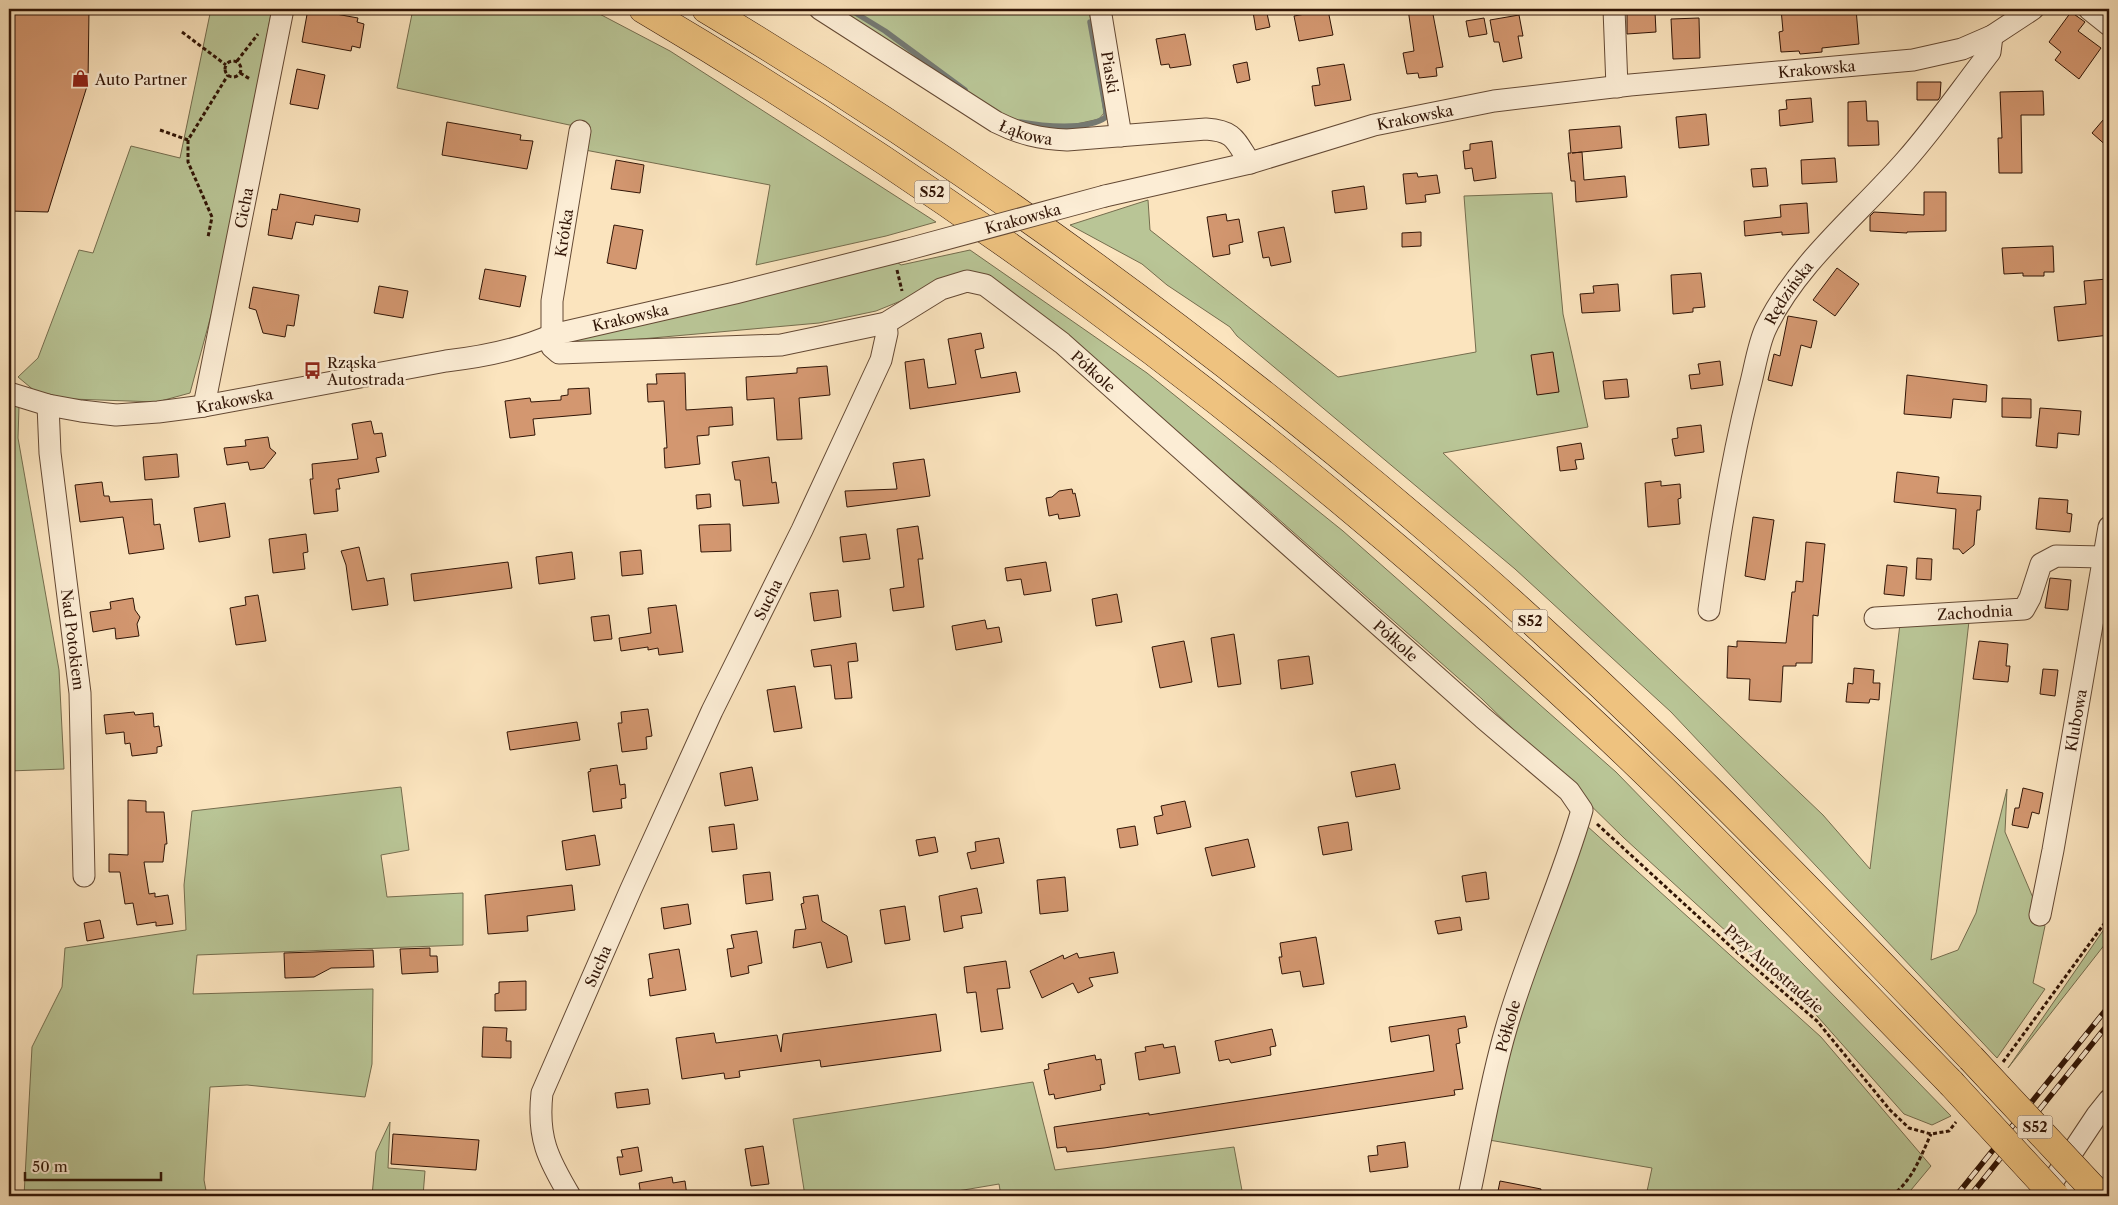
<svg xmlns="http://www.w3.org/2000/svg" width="2118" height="1205" font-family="'Libre Caslon Text',serif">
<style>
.green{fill:#b9c596;stroke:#756d4e}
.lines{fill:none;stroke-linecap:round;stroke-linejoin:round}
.stream{stroke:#757972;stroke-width:5.5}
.building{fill:#d39770;stroke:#311506}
.minor-casing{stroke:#644934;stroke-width:23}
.highway-casing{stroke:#311506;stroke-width:29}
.path{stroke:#311506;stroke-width:3;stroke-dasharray:4 2.5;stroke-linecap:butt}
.minor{stroke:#fcedd5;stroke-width:21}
.highway{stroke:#eec27f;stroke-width:28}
.rail-casing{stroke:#311506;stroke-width:5.5}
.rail{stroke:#fcedd5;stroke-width:4;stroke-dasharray:11;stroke-linecap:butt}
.minor-bridge-casing{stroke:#644934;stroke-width:23;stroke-linecap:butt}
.highway-bridge-casing{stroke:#311506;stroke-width:29;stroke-linecap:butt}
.minor-bridge{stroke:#fcedd5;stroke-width:21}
.highway-bridge{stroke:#eec27f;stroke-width:28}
.labels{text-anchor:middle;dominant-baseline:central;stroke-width:5;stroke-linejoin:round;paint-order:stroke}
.shield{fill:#fcedd5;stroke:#6e5644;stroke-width:1}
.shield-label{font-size:14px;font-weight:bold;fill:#311506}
.street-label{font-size:15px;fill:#311506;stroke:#fcedd5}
.poi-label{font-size:15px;fill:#311506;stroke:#fcedd5;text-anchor:start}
</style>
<rect width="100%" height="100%" fill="#fbe4be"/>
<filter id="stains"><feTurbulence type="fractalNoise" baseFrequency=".004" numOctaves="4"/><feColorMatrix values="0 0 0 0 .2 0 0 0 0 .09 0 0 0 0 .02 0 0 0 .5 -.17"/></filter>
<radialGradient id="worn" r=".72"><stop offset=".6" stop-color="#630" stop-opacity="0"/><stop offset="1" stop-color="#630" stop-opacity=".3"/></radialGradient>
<!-- green -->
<path class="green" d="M211,9H272L220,282L190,393L157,402L71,399L36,392L18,377L38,358L79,250L93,253L131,146L180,158Z
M413,9H590L670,51L936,222L886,236L756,265L770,185L585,150L588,129L397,88Z
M839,9H1089L1104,113L1099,119L1054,129L1012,123L945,83L880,35Z
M1552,193L1563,314L1588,427L1443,453L1823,815L1870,869L1900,624L1969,621L1931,960L1958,950L1976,913L2007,789L2005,832L2045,926L2033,983L2045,989L1997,1058L1671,712L1515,569L1237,336L1230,327L1167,285L1142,264L1070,225L1148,200L1150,230L1338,377L1476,352L1464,196Z
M970,250L1147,373L1343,531L1616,772L1951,1116L1932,1125L1904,1114L1810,1008L1624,838L1482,699L1258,501L985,277L908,298L876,311L819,323L563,346L573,340L894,260L901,265Z
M9,404L19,407L18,438L59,670L64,769L9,771Z
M401,787L409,850L381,855L387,897L463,893V945L197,955L193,994L373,989L372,1064L365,1097L247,1085L210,1087L204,1180L207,1196H24L32,1047L62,987L65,948L186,930L184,885L192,811Z
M1587,826L1821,1037L1931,1166L1906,1196H1646L1652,1168L1489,1140L1509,1042Z
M2109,922V939L2008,1068Z
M1033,1082L1055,1170L1234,1147L1243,1196H1001L999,1184L928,1196H805L793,1119Z
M390,1122L388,1168L425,1171L423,1196H372L376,1152Z"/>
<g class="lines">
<!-- stream -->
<path class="stream" d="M849,9L885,31L965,90
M1020,122C1041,126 1088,131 1106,117V111L1090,22"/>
</g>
<!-- building -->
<path class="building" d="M9,9H89L88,83L48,212L9,211Z
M308,9L358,18L357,22L364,24L360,48L352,46L351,51L302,42Z
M1266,9L1270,27L1256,30L1253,12Z
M1408,9H1432L1443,67L1436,68L1437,76L1419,78L1418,73L1407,74L1403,53L1414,51Z
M1781,9H1803V12L1856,9L1859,44L1822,48V52L1800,54L1799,51L1781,52L1779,32L1783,31Z
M1328,10L1333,35L1299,41L1294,16Z
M1655,12L1656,32L1627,34V14Z
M2071,12L2085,22L2078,31L2101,48L2079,79L2055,60L2061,52L2049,42Z
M1519,15L1523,36H1518L1522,58L1503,62L1499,42H1494L1490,20Z
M1484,18L1487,34L1469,37L1466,21Z
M1699,18L1700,58L1673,59L1671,19Z
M1185,34L1191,65L1170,68L1169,64L1161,65L1156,39Z
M1247,62L1250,80L1237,83L1233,65Z
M1344,64L1351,100L1315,106L1312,86L1320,85L1317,68Z
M297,69L325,75L318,109L290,104Z
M1917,82H1941L1940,97L1938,100H1917Z
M2043,91L2044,115H2021L2022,173H1999L1998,138H2002L2000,92Z
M1811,98L1813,122L1780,126L1779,110L1787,109L1786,100Z
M1866,101L1867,121H1878L1879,145L1848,146V102Z
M2109,113V148L2092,133Z
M1706,114L1709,145L1679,148L1676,117Z
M447,122L521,135L520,140L533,141L527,169L442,155Z
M1620,126L1622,148L1572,153L1582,152L1584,180L1625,176L1627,197L1576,202L1575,181H1571L1568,153H1571L1569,130Z
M1492,141L1496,178L1474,181L1472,168L1465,169L1463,151L1470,150V144Z
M1835,158L1837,182L1802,184L1801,160Z
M616,160L644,165L640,193L611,189Z
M1766,168L1768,186L1753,187L1751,169Z
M1417,173L1418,177L1437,175L1440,193L1425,195L1426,202L1406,204L1403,174Z
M1364,186L1367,209L1335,213L1332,191Z
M1924,192H1946V231L1907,232V233L1870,231V216L1874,212L1924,215Z
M280,194L360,209L358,222L315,215L313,225L296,222L292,239L268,235L272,209L277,210Z
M1807,203L1809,233L1782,235V232L1745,236L1744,221L1781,217L1780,205Z
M1226,214L1227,221L1239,219L1243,242L1229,245L1230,254L1213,257L1207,217Z
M614,225L643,230L636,269L607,263Z
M1284,227L1291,262L1271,266L1269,257L1263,258L1258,232Z
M1421,232V246L1402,247V233Z
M2053,246L2054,272H2044V276H2023V273L2004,274L2002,248Z
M1837,268L1859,284L1835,316L1813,300Z
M485,269L526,276L520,307L479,299Z
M1701,273L1705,307L1693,308V312L1673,314L1671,275Z
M2107,279L2109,280V335L2058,341L2054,307L2086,304L2084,281Z
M1618,284L1620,311L1582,313L1580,294L1594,293L1593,286Z
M379,286L408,291L403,318L374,313Z
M253,287L299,295L294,326L287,325L285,337L263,333L256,310L249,308Z
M1788,316L1817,321L1811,348L1801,345L1792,386L1768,380L1774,354L1780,356Z
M981,333L984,348L975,350L981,378L1016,372L1020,392L910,409L905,362L924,359L928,388L956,384L948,339Z
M1553,352L1559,392L1537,395L1531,355Z
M1720,361L1723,385L1691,389L1689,375L1700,374L1698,364Z
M827,366L830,395L799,398L802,439L777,440L774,398L747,400L746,377L797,373V368Z
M685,373L686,410L732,407L733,425L709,427V435L697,436L700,464L665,468L664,448H667L664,401L648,402L647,384H657L656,374Z
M1907,375L1987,385L1986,402L1953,399L1951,418L1904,414Z
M1627,379L1629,397L1605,399L1603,381Z
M589,388L591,414L533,419L535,435L510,438L505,401L530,398L531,402L561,400V396L568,395V389Z
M2002,398L2031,399V418L2002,417Z
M2040,408L2081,411L2079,435L2058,433L2057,448L2036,446Z
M371,421L374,434L382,433L386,456L376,458L379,472L338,479L340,489H336L338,511L314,514L310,479H313L312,464L358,459L352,424Z
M1701,425L1704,452L1675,456L1672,439L1678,438L1677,428Z
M268,437L270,448L276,453L264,468L250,470L248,462L227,465L224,448L246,446L245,440Z
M1581,443L1584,459L1575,460L1577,469L1560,471L1557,447Z
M177,454L179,477L145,480L143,457Z
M769,457L772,483L776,482L779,503L743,506L740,480H735L732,462Z
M924,459L930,496L847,507L845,491L897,489L893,463Z
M1897,472L1939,477L1937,493L1981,496L1980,510H1977L1974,545L1963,554L1959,549H1953L1956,509L1894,502Z
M1661,481V486L1680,484L1681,498L1678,499L1680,524L1648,527L1645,483Z
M102,482L104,496H109L110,502L152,499L154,525L160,524L164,549L129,554L123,517L80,522L75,485Z
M1072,489L1073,494L1075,493L1080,516L1059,519L1058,514L1049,516L1046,498L1052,497L1059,491Z
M710,494L711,507L697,509L696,495Z
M2039,498L2068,500L2067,513L2072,514L2070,532L2036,529Z
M225,503L230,537L199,542L194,508Z
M1753,517L1774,520L1765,580L1745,576Z
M730,524L731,551L701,552L699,525Z
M918,526L923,559H918L924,607L893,611L890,589L904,587L897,529Z
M306,534L308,552L303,553L305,569L273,573L269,539Z
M866,534L870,559L843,562L840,537Z
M1806,542L1825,544L1818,616L1813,615L1812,663H1796V666H1783L1781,702L1749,700L1750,679L1727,678L1728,646L1737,647V641L1786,643L1792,592H1795L1796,581L1803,582Z
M359,547L367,581L384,578L388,605L352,610L346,565L341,551Z
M641,550L643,574L622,576L620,552Z
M572,552L575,579L539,584L536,557Z
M1917,558L1932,559L1931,580L1916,579Z
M508,562L512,588L414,601L411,574Z
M1046,562L1051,591L1024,595L1021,579L1007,581L1005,568Z
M1887,565L1907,567L1904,596L1884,594Z
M2050,578L2071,580L2068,610L2045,608Z
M838,590L841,617L814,621L810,593Z
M1117,594L1122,622L1096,626L1092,599Z
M258,595L266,641L236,645L230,608L246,605L245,597Z
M133,598L135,610L140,617L137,624L139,636L116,639L115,628L93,632L90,612L111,609L110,602Z
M676,605L683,652L659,655L658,648L648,650V647L621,651L619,638L651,633L648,608Z
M609,615L612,639L594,641L591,617Z
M985,620L987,629L999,627L1002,642L956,650L952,626Z
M1234,634L1241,684L1218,687L1211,638Z
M1184,641L1192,682L1160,688L1152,647Z
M1979,641L2008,644L2006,666H2010L2008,682L1973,679Z
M856,643L858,661L848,662L852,698L835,699L831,665L814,667L811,650Z
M1309,656L1313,684L1281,689L1278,660Z
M1854,668L1874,670L1873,683H1880L1879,700L1870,699L1869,703L1846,702L1848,683L1853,684Z
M2043,669L2058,670L2055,696L2040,694Z
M795,686L802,728L774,732L767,690Z
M648,709L652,736L646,737L647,749L622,752L618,723H622L621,712Z
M134,712L135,715L153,713L154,727L159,726L162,746L157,747V753L132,756L130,743L125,744L124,732L106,734L104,715Z
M577,722L580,740L510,750L507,732Z
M1395,764L1400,789L1356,797L1351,772Z
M617,765L620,785L625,784L626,798L621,799L622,808L593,812L588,772L591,771L590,769Z
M752,767L758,800L725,806L720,773Z
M2023,788L2043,793L2039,814L2032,812L2028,828L2012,825L2015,808H2019Z
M128,800L146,801V812H164L167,844H165L163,862H144L149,894L155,893V897L168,895L173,924L156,926V922L137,925L133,903L125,904L120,872H109V854L128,855Z
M1185,801L1191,827L1157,834L1154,817L1163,815L1161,806Z
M1348,822L1352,850L1323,855L1318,827Z
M734,824L737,849L712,852L709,827Z
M1135,826L1138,845L1120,848L1117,829Z
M595,835L600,865L566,870L562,841Z
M935,837L938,852L919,856L916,840Z
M999,838L1004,863L971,869L967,853L976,851L975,842Z
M1248,839L1255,867L1212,876L1205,848Z
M770,872L773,900L746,904L743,875Z
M1486,872L1489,899L1466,902L1462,876Z
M1065,877L1068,911L1040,914L1037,880Z
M572,885L575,910L527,916L528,931L488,934L485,895Z
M977,888L982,913L961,916L963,928L944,932L939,896Z
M818,895L822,921L847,936L852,962L827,968L821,942L793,948L795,930L806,929L801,904L804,903L803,897Z
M688,904L691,924L664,929L661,908Z
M905,906L910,940L885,944L880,910Z
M1460,917L1462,930L1438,934L1435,921Z
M100,920L104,938L87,941L84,923Z
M757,931L762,963L748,966L749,973L731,977L727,949L734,948L731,935Z
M1316,937L1324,984L1303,987L1300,971L1282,974L1279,957H1282L1280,943Z
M430,948V956H437L438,972L402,974L400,949Z
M679,949L686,990L650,996L648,979L653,978L649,954Z
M373,950L374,967L331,968L314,977L285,978L284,953Z
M1114,952L1118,973L1089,978L1093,986L1078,993L1073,983L1042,998L1030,971L1063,955L1064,959L1077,953L1079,958Z
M1006,961L1010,988L997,989L1003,1029L981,1032L976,992L967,993L964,967Z
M526,981V1010L495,1011V994L499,993V982Z
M936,1014L941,1051L821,1067L820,1060L739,1071L740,1077L725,1079L724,1073L682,1079L676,1038L714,1033L716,1043L777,1035L781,1052L783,1034Z
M1465,1016L1467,1027L1458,1029L1460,1043L1456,1044L1463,1089L1454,1090L1455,1095L1104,1148L1067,1152L1066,1147L1057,1148L1054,1127L1149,1113V1115L1434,1071L1429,1035L1391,1042L1389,1027Z
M483,1027L507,1028L506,1041H511V1058L482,1057Z
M1272,1029L1276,1046L1270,1047L1271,1055L1231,1063L1229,1059L1219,1061L1215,1041Z
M1163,1044L1164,1048L1175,1046L1180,1073L1139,1080L1135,1053L1146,1051L1145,1047Z
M1095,1055L1096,1060L1101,1059L1105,1084L1100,1085L1101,1090L1055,1099L1054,1094L1049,1095L1044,1070L1049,1069L1048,1064Z
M648,1089L650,1104L617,1108L615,1093Z
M393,1134L479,1140L476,1170L391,1164Z
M1405,1142L1408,1167L1370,1172L1368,1156L1378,1155L1377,1146Z
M763,1146L769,1184L751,1186L745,1149Z
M638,1147L642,1171L620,1175L617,1157H623L621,1150Z
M672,1177L673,1183L685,1181L687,1196H641L639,1183Z
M1500,1181L1541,1189L1540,1196H1497Z"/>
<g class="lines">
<defs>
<g id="minor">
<path id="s1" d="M820,9L996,122C1020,134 1040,139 1067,140L1206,129C1235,131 1235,140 1250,163"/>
<path id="s2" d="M1100,9L1121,136"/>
<path d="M1614,9L1617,87"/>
<path d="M2089,9L2109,25"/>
<path id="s3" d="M580,131L552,301V347L559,353L781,345L886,323L941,289L967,281L985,285L1062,343L1483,718L1569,791L1582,810C1561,884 1527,955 1506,1029C1490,1083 1481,1141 1469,1196"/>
<path id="s4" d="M1105,196L1250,163L1374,125L1494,101L1630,85L1913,60L1962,49L1992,36L2033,9"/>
<path id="s5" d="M9,393L48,405L81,411L116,415L158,412L204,406L446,361C482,357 518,350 552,335L735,293L905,250"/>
<path id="s6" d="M48,405L50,453L80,693L84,876"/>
<path id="s7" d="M204,406L283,9"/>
<path id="s8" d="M1709,610C1719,536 1731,463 1749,390C1754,373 1758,344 1766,328C1797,263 1859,214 1906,160C1936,126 1962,88 1990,52L1992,36"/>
<path id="s9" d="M1875,618L2024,609L2030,598L2041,564L2056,556L2103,557"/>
<path id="s10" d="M2040,915L2053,850L2109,527"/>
<path id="s11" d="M570,1196C548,1159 537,1138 542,1093L631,889L712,711L802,530L881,360L887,333L886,323"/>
<path d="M2043,1196L2097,1115L2109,1100"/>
</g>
<path id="highway" d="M643,9C982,209 1296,447 1584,714C1711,832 1830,959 1951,1083
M706,9C962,162 1204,338 1431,532C1622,695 1797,876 1971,1058"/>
</defs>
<!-- minor casing -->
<use href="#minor" class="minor-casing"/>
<!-- highway casing -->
<use href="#highway" class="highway-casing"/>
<!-- path -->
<path class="path" d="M182,32L226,65
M225 69a8 8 0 1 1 16 0a8 8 0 1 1-16 0Z
M237,61L258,34
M240,73L250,79
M160,130L188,140L228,75
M188,140V162L212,217L208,237
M897,270L902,291
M1597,824L1740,955L1817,1021L1890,1110L1909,1128L1931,1134L1949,1131L1956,1122
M2003,1062L2109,917
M1892,1196C1913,1179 1920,1158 1931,1134"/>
<!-- minor -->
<use href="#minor" class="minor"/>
<!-- highway -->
<use href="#highway" class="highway"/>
<defs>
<path id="rail" d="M1956,1196L2109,1006
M1970,1196L2109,1023"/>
</defs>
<!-- rail casing -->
<use href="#rail" class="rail-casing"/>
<!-- rail -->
<use href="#rail" class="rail"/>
<defs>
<g id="minor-bridge">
<path id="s12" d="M905,250L1105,196"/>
</g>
<path id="highway-bridge" d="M1971,1058L2100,1196
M1951,1083L2055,1196"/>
</defs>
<!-- minor-bridge casing -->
<use href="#minor-bridge" class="minor-bridge-casing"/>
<!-- highway-bridge casing -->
<use href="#highway-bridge" class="highway-bridge-casing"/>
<!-- minor-bridge -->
<use href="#minor-bridge" class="minor-bridge"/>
<!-- highway-bridge -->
<use href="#highway-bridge" class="highway-bridge"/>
</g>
<!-- icons -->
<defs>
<symbol id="shop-bare" viewBox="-9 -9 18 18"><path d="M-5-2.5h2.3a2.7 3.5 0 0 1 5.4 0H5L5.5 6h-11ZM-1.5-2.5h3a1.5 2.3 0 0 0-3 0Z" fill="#8f2418" stroke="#fcedd5" stroke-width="2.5" paint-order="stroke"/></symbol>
<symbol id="bus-bare" viewBox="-9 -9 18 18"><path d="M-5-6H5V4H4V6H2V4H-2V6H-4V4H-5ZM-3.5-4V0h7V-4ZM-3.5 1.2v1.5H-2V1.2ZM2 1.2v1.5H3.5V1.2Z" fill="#8f2418" stroke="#fcedd5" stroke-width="2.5" paint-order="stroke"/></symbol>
</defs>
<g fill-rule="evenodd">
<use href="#shop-bare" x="68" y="66" width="25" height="25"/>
<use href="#bus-bare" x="300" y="358" width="25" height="25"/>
</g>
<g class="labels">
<!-- shield labels -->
<g class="shield">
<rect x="914.5" y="180.5" width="35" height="23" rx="4"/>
<rect x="1512.5" y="609.5" width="35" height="23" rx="4"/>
<rect x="2017.5" y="1115.5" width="35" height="23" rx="4"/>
</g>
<g class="shield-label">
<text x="932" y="192">S52</text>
<text x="1530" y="621">S52</text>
<text x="2035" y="1127">S52</text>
</g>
<!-- street labels -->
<g class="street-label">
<text stroke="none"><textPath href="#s4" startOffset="725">Krakowska</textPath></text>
<text stroke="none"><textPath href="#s2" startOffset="64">Piaski</textPath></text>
<text stroke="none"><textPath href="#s4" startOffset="320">Krakowska</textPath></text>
<text stroke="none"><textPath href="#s1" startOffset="241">Łąkowa</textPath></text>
<text stroke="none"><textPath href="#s7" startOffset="202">Cicha</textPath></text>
<text stroke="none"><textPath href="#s12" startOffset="122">Krakowska</textPath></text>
<text transform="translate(564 233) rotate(-81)">Krótka</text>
<text stroke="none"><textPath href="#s8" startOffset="330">Rędzińska</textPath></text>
<text stroke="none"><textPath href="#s5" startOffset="634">Krakowska</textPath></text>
<text stroke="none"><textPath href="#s3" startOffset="806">Półkole</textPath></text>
<text stroke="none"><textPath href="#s5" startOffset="229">Krakowska</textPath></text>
<text stroke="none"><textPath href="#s11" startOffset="652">Sucha</textPath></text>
<text stroke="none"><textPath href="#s9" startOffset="100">Zachodnia</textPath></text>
<text stroke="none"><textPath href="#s6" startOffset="236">Nad Potokiem</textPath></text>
<text stroke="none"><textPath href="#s3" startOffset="1211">Półkole</textPath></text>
<text stroke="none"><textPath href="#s10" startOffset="198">Klubowa</textPath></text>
<text stroke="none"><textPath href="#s11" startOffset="248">Sucha</textPath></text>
<text transform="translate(1774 969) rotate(41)">Przy Autostradzie</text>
<text transform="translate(1508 1026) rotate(-74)">Półkole</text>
</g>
<!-- poi labels -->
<g class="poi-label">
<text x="95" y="79">Auto Partner</text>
<text x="327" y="362">Rząska<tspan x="327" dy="17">Autostrada</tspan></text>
</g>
</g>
<!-- margin -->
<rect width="2118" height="1205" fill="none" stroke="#fbe4be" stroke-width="30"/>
<rect x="10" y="10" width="2098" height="1185" fill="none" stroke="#311506" stroke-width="2.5"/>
<rect x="15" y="15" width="2088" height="1175" fill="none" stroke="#311506"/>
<!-- scale -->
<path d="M25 1172v8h136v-8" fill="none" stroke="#311506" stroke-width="2.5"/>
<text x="32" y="1172" font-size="15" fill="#311506" stroke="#fcedd5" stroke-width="4" paint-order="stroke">50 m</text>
<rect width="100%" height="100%" filter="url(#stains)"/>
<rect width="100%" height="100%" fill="url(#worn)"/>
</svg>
